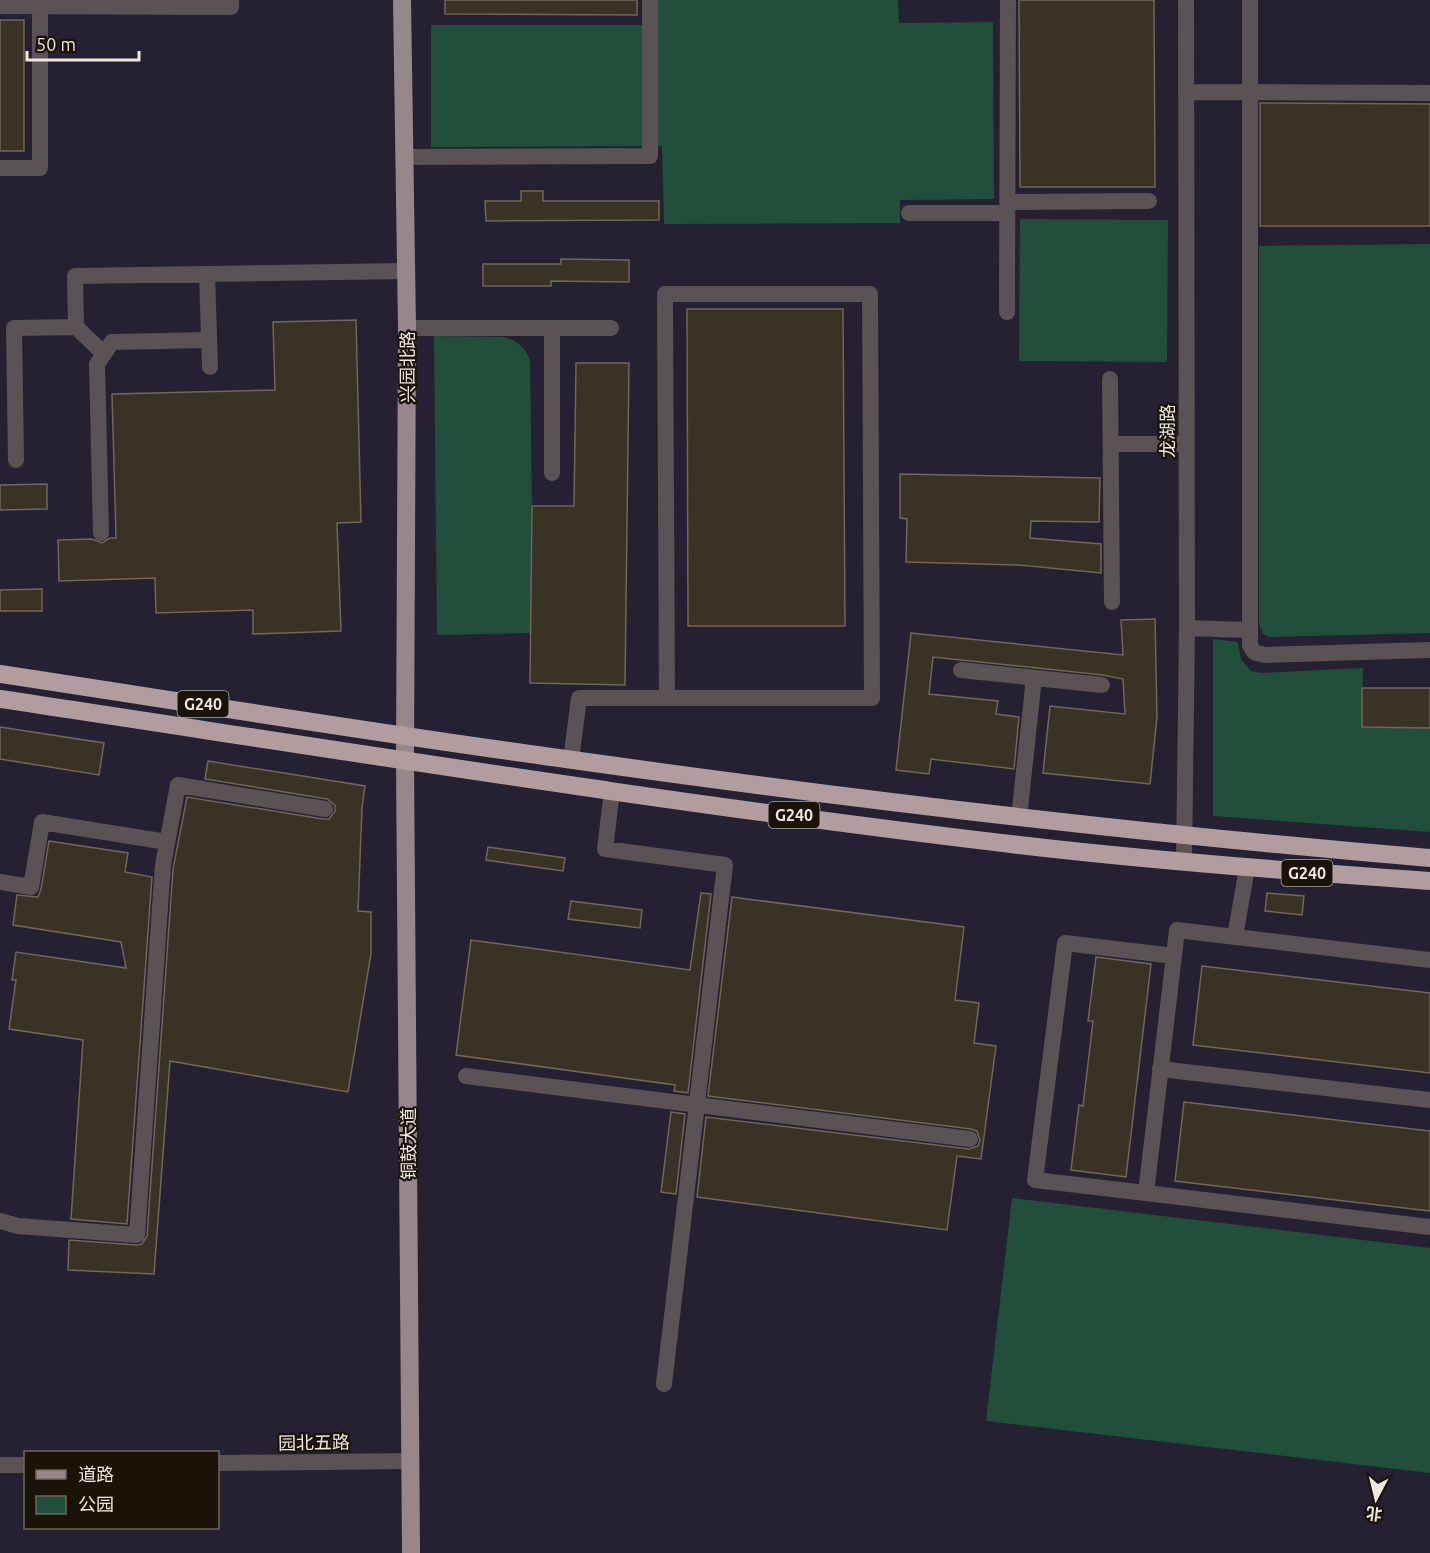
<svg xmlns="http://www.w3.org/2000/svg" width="1430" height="1553" font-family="Ubuntu,'Noto Sans SC',sans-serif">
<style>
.industrial{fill:#252132;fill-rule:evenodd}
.green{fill:#224e3c}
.building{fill:#3b3226;stroke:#716659;stroke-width:1.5}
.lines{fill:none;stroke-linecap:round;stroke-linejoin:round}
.minor{stroke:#5a5254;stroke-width:16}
.major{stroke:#98878a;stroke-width:18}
.highway{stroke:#b19da0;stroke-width:18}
.labels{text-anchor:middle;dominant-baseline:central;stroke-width:4.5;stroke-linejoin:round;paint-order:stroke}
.shield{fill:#1b1208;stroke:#afa89f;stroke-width:1.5}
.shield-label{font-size:16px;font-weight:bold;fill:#eee8e0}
.street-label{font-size:18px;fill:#eee8e0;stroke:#1b1208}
</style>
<rect width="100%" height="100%" fill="#241b10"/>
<!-- industrial -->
<path class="industrial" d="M0,0H1430V1553H0ZM26,1452H218V1528H26Z"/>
<!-- green -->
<path class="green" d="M656,0H898L899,23L993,22L994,199L900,200V223L664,224L662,146L431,147V25H656Z
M1020,219L1168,220L1167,362L1019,361Z
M1430,244V633L1269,637L1263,634L1259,624V246Z
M434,336L504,337C517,341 525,347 530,360L532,506L531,633L437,635Z
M1213,639L1238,642L1241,659L1251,671L1261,673L1363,668L1362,727L1430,728V832L1213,816Z
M1012,1198L1430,1248V1473L986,1421Z"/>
<!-- building -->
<path class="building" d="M445,0H637V15L445,14Z
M1019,0H1154L1155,187H1020Z
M0,20H24V151H0Z
M1260,103L1430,104V226H1260Z
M521,191H543V201H659V220L486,221L485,201H521Z
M561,259L629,260V282L551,281V286H483V264H561Z
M687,309H843L845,626H688Z
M356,320L361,522L337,523L341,631L253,634V610L156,613L155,578L59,581L58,540L92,539L102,543L110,538H116L112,394L275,390L273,322Z
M576,363H629L625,685L530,683L532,506H574Z
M900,474L1100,478L1099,522L1031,521L1030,538L1101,544V573L1019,565L906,562L907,519L900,518Z
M47,484V509L0,510V485Z
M42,589V611H0V590Z
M1155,619L1157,717L1150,784L1043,773L1050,706L1125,714L1123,679L1103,675L933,657L929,694L998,701L996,714L1019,717L1014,769L931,759L929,774L896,770L911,633L1123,655L1121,620Z
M1362,688H1430V728L1362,727Z
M0,727L104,743L99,775L0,759Z
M208,761L365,786L362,808L358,911L371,912V954L348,1092L170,1061L154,1274L68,1270L69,1240L137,1245L142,1244L147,1236L173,869L187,797L323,819H329L335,811V805L327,799L205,779Z
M49,841L128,853L125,872L152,877L127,1224L71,1219L83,1040L9,1029L16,980H12L16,952L126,968L121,942L13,925L17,895L38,897L41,889Z
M488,847L565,858L563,871L486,860Z
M701,893L711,894L688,1093L674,1091L675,1085L456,1055L471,940L690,970Z
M1267,893L1304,896L1302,915L1265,911Z
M732,897L964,927L955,1000L979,1003L974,1043L996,1046L981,1159L957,1156L947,1230L697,1197L706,1117L969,1149L978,1146L980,1140L977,1131L971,1129L708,1096Z
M571,901L642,910L640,928L568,919Z
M1096,957L1151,964L1126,1177L1071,1170L1079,1105L1083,1106L1093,1021H1088Z
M1202,966L1430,993V1073L1193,1045Z
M1184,1102L1430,1131V1211L1175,1181Z
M671,1112L685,1114L676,1194L661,1192Z"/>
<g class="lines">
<!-- minor -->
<path class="minor" d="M1250,0V645L1254,652L1265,655L1430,650
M0,6L231,7V0
M1187,92L1430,93
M404,157L650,156V0
M0,168H40V0
M1007,202L1149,201
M909,213H1007
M207,274L210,367
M1007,312L1008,0
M76,327L103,353
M407,328H611
M552,328V473
M1110,379L1112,602
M1111,444H1186
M16,460L14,328L76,327L75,276L406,271
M101,533L97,364L112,342L209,340
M1187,628L1249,630
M961,670L1102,685
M571,760L579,698H872L870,294H665L667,698
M612,791L605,849L725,865L664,1384
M1019,818L1034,678
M1184,862L1187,628L1186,0
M0,882L31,887L42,822L167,842
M1235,937L1247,868
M1430,960L1177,930L1146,1193L1430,1227
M1160,1069L1430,1100
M466,1076L970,1139
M1146,1193L1035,1180L1065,943L1174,956
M0,1221L18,1226L137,1235L163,865L178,785L325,809
M218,1463L411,1461
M0,1465H26"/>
<!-- major -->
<path class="major" d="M402,0L407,328L405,760L411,1553"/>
<!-- highway -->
<path class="highway" d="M0,674C191,703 382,734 573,760C858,800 1143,834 1430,858
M0,699C339,750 678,805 1019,845C1156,861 1293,871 1430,881"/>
</g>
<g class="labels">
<!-- shield labels -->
<g class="shield">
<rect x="177.5" y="691" width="51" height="26" rx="4.5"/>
<rect x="768.5" y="802" width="51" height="26" rx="4.5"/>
<rect x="1281.5" y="860" width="51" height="26" rx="4.5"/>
</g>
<g class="shield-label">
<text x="203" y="704">G240</text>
<text x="794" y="815">G240</text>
<text x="1307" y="873">G240</text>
</g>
<!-- street labels -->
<g class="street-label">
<text transform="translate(407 367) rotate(-90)">兴园北路</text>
<text transform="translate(1167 431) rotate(-90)">龙湖路</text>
<text transform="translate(408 1144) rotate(-90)">铜鼓大道</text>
<text transform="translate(314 1442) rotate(-1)">园北五路</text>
</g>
</g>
<!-- legend -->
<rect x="24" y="1451" width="195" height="78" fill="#1b1208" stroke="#6f685e" stroke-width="1.5"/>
<rect x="36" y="1470" width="30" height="9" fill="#98878a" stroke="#6f685e" stroke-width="1.5"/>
<text x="78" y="1481" font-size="18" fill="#eee8e0">道路</text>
<rect x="36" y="1496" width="30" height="18" fill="#224e3c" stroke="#6f685e" stroke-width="1.5"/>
<text x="78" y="1511" font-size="18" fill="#eee8e0">公园</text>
<!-- north arrow -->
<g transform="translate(1376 1499) rotate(187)" stroke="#1b1208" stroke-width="4.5" paint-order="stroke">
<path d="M0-4.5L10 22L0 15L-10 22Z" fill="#eee8e0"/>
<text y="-9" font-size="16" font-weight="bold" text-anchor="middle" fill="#eee8e0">北</text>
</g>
<!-- scale -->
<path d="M27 51v9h112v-9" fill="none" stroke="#eee8e0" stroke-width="3"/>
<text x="36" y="51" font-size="18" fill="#eee8e0" stroke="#1b1208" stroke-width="4.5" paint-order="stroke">50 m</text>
</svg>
